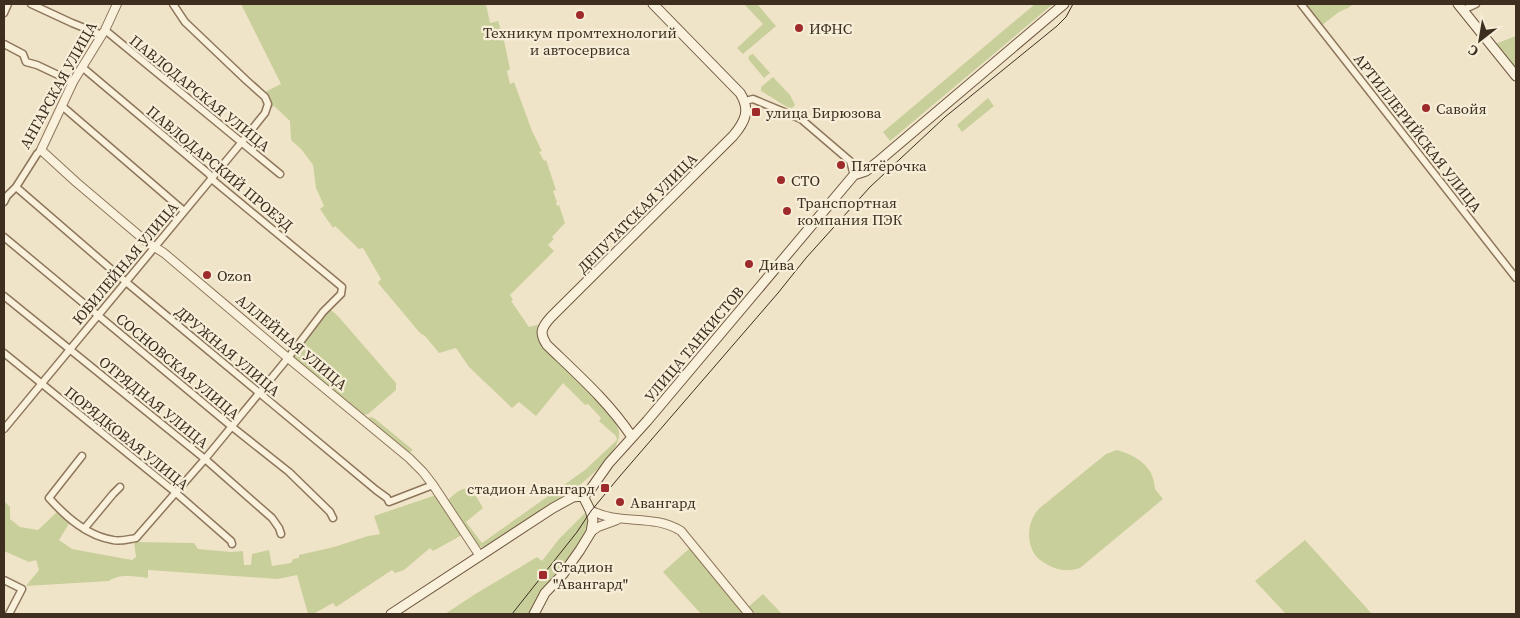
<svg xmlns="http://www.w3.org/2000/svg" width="1520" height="618" font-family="'Source Serif 4',serif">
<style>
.green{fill:#c9cf9b}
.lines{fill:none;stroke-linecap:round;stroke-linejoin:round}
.minor-casing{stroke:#8d765c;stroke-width:9}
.tertiary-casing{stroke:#8d765c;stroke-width:10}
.secondary-casing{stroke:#6f573f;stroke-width:11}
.minor{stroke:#faf1dc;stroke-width:6}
.tertiary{stroke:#faf1dc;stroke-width:8}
.secondary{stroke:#faf1dc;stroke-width:9}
.tram{stroke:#3d2e20;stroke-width:1}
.poi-dot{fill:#9e2a2b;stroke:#f7eed8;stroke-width:2}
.labels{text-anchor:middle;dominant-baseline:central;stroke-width:4.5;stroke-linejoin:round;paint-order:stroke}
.poi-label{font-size:15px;fill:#3d2e20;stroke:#f7eed8;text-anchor:start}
.street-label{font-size:15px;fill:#3d2e20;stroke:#f7eed8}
</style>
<rect width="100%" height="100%" fill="#f0e4c8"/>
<!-- green -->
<path class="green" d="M241,4H486L490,23L498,21L503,36L510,69L507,71L510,84L514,82L532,131L542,151L539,152L544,161L546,160L556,190L553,191L557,202L556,203L557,206L559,205L565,223L552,237L554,239L548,245L554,251L510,295L513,300L511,301L529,327L537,325L540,326L537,334L541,344C556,361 573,377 589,393C600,404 612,414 618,428C632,462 513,531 488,548L481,547L477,545L448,500C468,481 471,487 483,508L466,522L482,543L585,470L617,440L616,436L599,421L601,418L588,404L585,405L563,383L536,416L519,402L512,408L469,367L456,348L439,353L425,336L420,333L378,283L381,279L363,248L359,249L335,226L333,228L320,209L324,206L316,188L313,165L302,150L291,140L290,121L274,106L269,110L263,93L281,84Z
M744,4H757L776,26L743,54L737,48L763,24Z
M1035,4H1053L890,141L883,132Z
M1306,4H1353L1348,8L1339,12L1322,25Z
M1516,36V71L1495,44Z
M753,54L770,73L764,78L749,60L748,58L750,55Z
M773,77L790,95L795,105L792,108L787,107L761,91V87Z
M988,98L994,106L962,132L957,125Z
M331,310L338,316L396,383V390L368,414L363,415L293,358V355L329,311Z
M370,417L374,418L413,450L409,453L370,421L369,418Z
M1117,450C1137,456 1154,466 1155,489L1163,499L1080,568C1064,573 1053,569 1040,560C1027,550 1026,527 1035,514C1038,508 1047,503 1052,498C1070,483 1088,469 1106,454Z
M436,495L462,535L433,551L430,548L404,570L395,573L392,570L336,607L333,603L315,613V614H308L297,575L278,579L148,570V578C136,577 120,573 109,581L26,586L39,570L36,560L29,562L4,551V501L10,507V519L20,527L38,530L57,512L70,522L59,540L72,549L132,560L136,557L134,542L194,543L198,549L231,552L243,551L244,565H251L252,554L269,550L272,566L291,563L293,559L299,558V555L334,547L368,536L380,534L374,516Z
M587,511C591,540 565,560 550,581C543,591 537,603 530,614H445L477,593L537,557L542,561L559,539Z
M1305,540L1372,614H1286L1255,581Z
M691,547L745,614H701L663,572Z
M763,594L782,614H752L747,608Z"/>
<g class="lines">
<defs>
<path id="minor" d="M31,4L72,23L102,35
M1301,4L1516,278
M1463,10L1476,4
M4,13L8,4
M105,30L280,174
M4,44L23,54L26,62L37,65L73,82
M82,67L209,174L214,181L342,287L341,294L323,312L288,358L205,459L136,538C129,539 120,542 113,540C87,536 66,517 49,498L82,456
M745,101L753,99L801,119L850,161L854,175
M62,106L184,211
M16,187L126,282L376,490L387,498L389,502L433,485
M4,202L7,196L16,187L37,154L41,150
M4,237L231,426L289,472L330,512L333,518
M4,296L205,459L272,518L279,528L281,534
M4,353L175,492L231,541L232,544
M4,429L241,143L265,113L268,104L265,97L246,80L185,22L173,4
M84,529L113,494L120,487
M4,580L22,589L9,614"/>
<path id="tertiary" d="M117,4L105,30L73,82L41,150L76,182L148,243L164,253L288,358L409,458L423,472L433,485L480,556
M590,510C620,526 652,513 681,531L749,614
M591,532L598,527L617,520"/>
<path id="secondary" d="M1458,4L1516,76
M632,437C609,402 577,374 547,345C539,333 541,328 551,317L733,136C745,122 751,110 740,93L653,4
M391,614L553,508L573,497L583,496L590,490L609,463L647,421L854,175L866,171L880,160L1064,4
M534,614L545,593L563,574L580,550L591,532L593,520L590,510L583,496"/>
</defs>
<!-- minor casing -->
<use href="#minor" class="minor-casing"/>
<!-- tertiary casing -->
<use href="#tertiary" class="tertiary-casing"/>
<!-- secondary casing -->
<use href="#secondary" class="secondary-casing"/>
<!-- minor -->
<use href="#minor" class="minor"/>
<!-- tertiary -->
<use href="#tertiary" class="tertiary"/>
<!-- secondary -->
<use href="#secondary" class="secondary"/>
<!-- tram -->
<path class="tram" d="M512,614L577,532L591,511L620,476L778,293L806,258L870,187L945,117L1057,26L1066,17L1073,4"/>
</g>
<!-- markers -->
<g class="poi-dot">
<circle cx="580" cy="15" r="5"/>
<circle cx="799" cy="28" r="5"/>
<circle cx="1426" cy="108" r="5"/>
<rect x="751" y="107" width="10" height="10" rx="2.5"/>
<circle cx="841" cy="165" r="5"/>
<circle cx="781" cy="180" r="5"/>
<circle cx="787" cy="211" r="5"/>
<circle cx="749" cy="264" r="5"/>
<circle cx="207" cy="275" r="5"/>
<rect x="600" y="483" width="10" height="10" rx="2.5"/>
<circle cx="620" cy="502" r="5"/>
<rect x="538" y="570" width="10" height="10" rx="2.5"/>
</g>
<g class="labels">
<!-- poi labels -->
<g class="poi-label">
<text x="809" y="28">ИФНС</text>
<text x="580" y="32" text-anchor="middle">Техникум промтехнологий<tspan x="580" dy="17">и автосервиса</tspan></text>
<text x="1436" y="108">Савойя</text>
<text x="766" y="112">улица Бирюзова</text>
<text x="851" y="165">Пятёрочка</text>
<text x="791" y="180">СТО</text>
<text x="797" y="202">Транспортная<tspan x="797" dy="17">компания ПЭК</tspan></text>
<text x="759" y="264">Дива</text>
<text x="217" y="275">Ozon</text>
<text x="595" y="488" text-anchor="end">стадион Авангард</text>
<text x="630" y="502">Авангард</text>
<text x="553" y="566">Стадион<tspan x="553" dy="17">"Авангард"</tspan></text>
</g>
<!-- street labels -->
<g class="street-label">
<text transform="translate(58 85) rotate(-61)">АНГАРСКАЯ УЛИЦА</text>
<text transform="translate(200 93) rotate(39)">ПАВЛОДАРСКАЯ УЛИЦА</text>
<text transform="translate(1418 133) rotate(52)">АРТИЛЛЕРИЙСКАЯ УЛИЦА</text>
<text transform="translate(220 168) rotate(40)">ПАВЛОДАРСКИЙ ПРОЕЗД</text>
<text transform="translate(637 213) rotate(-45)">ДЕПУТАТСКАЯ УЛИЦА</text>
<text transform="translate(125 263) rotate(-50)">ЮБИЛЕЙНАЯ УЛИЦА</text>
<text transform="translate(292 342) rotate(40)">АЛЛЕЙНАЯ УЛИЦА</text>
<text transform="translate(694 344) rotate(-50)">УЛИЦА ТАНКИСТОВ</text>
<text transform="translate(228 351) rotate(40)">ДРУЖНАЯ УЛИЦА</text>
<text transform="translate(178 366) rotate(40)">СОСНОВСКАЯ УЛИЦА</text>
<text transform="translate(154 402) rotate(39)">ОТРЯДНАЯ УЛИЦА</text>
<text transform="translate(127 438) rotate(39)">ПОРЯДКОВАЯ УЛИЦА</text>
</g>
</g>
<!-- border -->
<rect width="1520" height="618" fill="none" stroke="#3d2e20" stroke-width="10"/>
<!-- north arrow -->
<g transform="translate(1480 40) rotate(211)" stroke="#f7eed8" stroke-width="4" paint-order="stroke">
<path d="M0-4L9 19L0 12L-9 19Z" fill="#3d2e20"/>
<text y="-8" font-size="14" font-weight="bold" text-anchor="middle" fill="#3d2e20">С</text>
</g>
</svg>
